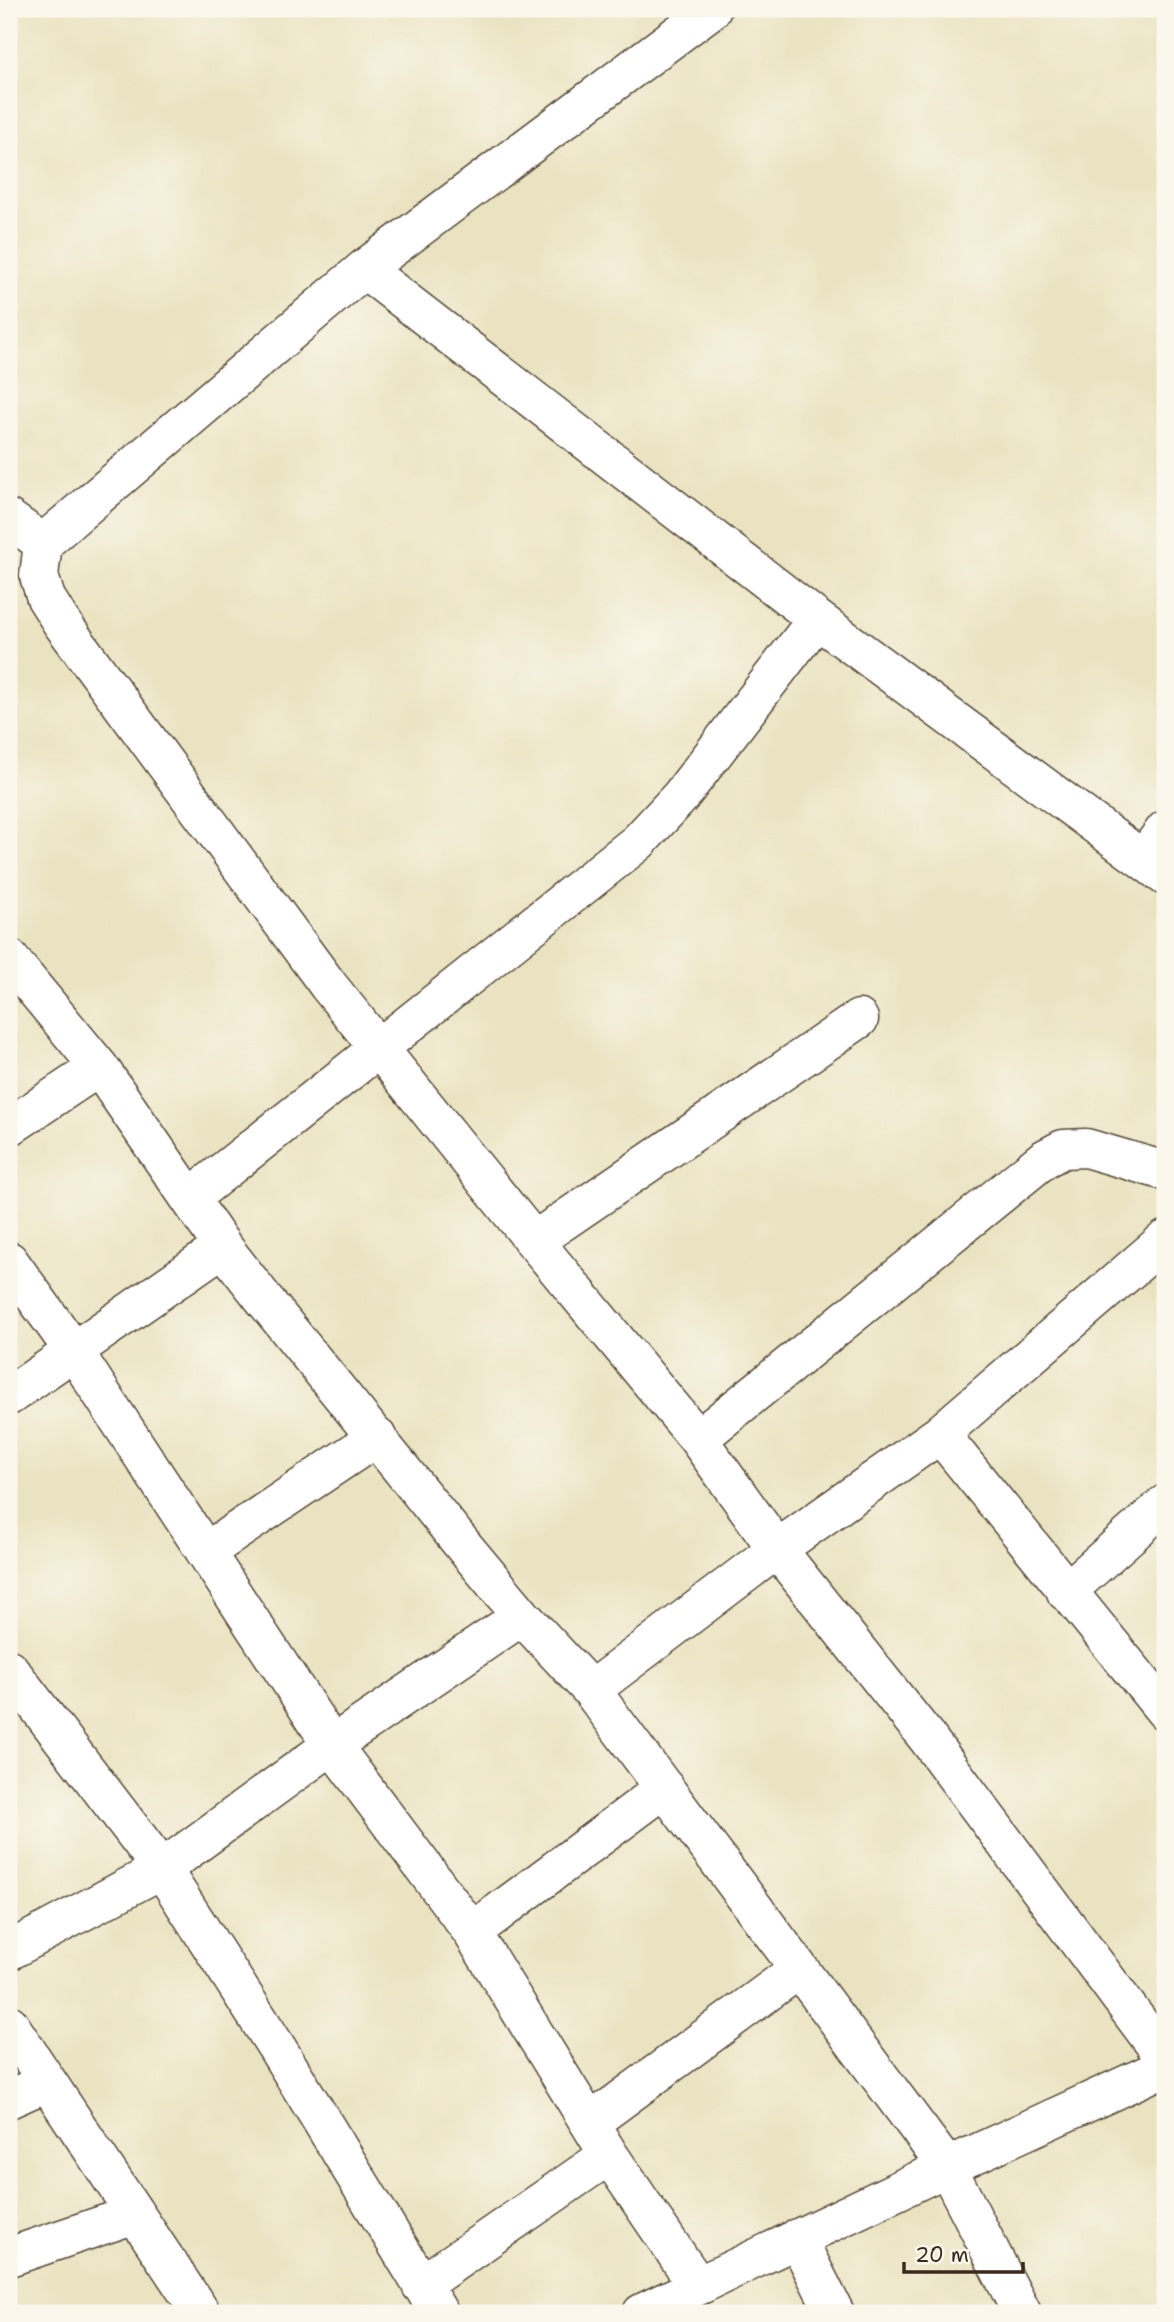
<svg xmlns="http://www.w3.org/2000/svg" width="1174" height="2322" font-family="'Shantell Sans',sans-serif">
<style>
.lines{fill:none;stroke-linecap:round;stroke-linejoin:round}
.street-casing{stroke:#554636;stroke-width:41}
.street{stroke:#fff;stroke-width:38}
</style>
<rect width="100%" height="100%" fill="#fbf7ec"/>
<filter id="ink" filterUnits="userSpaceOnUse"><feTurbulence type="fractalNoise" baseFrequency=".0143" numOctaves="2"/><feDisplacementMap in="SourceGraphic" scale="14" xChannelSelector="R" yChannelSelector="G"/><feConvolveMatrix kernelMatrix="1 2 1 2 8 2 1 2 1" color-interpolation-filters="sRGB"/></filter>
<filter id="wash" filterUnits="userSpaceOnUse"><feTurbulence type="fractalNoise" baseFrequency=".00686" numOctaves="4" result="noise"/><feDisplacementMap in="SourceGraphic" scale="28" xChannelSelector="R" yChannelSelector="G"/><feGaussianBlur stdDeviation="1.57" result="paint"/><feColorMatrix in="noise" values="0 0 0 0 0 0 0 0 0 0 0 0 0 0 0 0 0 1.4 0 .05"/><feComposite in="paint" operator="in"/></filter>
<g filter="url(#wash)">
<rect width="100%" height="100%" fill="#eae3c1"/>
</g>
<g filter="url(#ink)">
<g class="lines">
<defs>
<path id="street" d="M364,269L712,9
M9,519L43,543L364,269L817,619L1165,876
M43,543L39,576L46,598L61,622L328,985L534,1241L698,1439L777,1549L928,1739L1165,2058
M1143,859L1165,830
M9,958L99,1067L223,1247L263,1298L466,1549L522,1616L591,1690L615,1722L947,2167L1165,2067
M9,1127L99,1067
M190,1198L638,842L680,797L817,619
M534,1241L859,1019
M9,1261L73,1350L332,1745L472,1932L609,2155L698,2286L947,2167L1022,2313
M9,1396L223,1247
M940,1434L1165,1711
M698,1439L1044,1159L1063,1149L1086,1148L1165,1171
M207,1551L377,1437
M1066,1592L1165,1504
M9,1669L162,1869L277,2048L439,2313
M591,1690L777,1549L940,1434L1165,1240
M472,1932L665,1788
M9,1951L162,1869L332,1745L522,1616
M9,2024L201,2313
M9,2099L47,2082
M591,2122L799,1969
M797,2238L835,2313
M9,2257L135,2214
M421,2285L609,2155
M642,2313L698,2286"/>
</defs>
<!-- street casing -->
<use href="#street" class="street-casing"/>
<!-- street -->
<use href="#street" class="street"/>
</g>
</g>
<!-- margin -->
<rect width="1174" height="2322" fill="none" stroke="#fbf7ec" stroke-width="35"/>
<!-- scale -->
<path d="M904 2262v10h119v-10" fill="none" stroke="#3b2a1e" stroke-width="3.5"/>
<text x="915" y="2262" font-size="21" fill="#3b2a1e" stroke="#fbf7ec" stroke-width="5" paint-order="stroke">20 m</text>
</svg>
